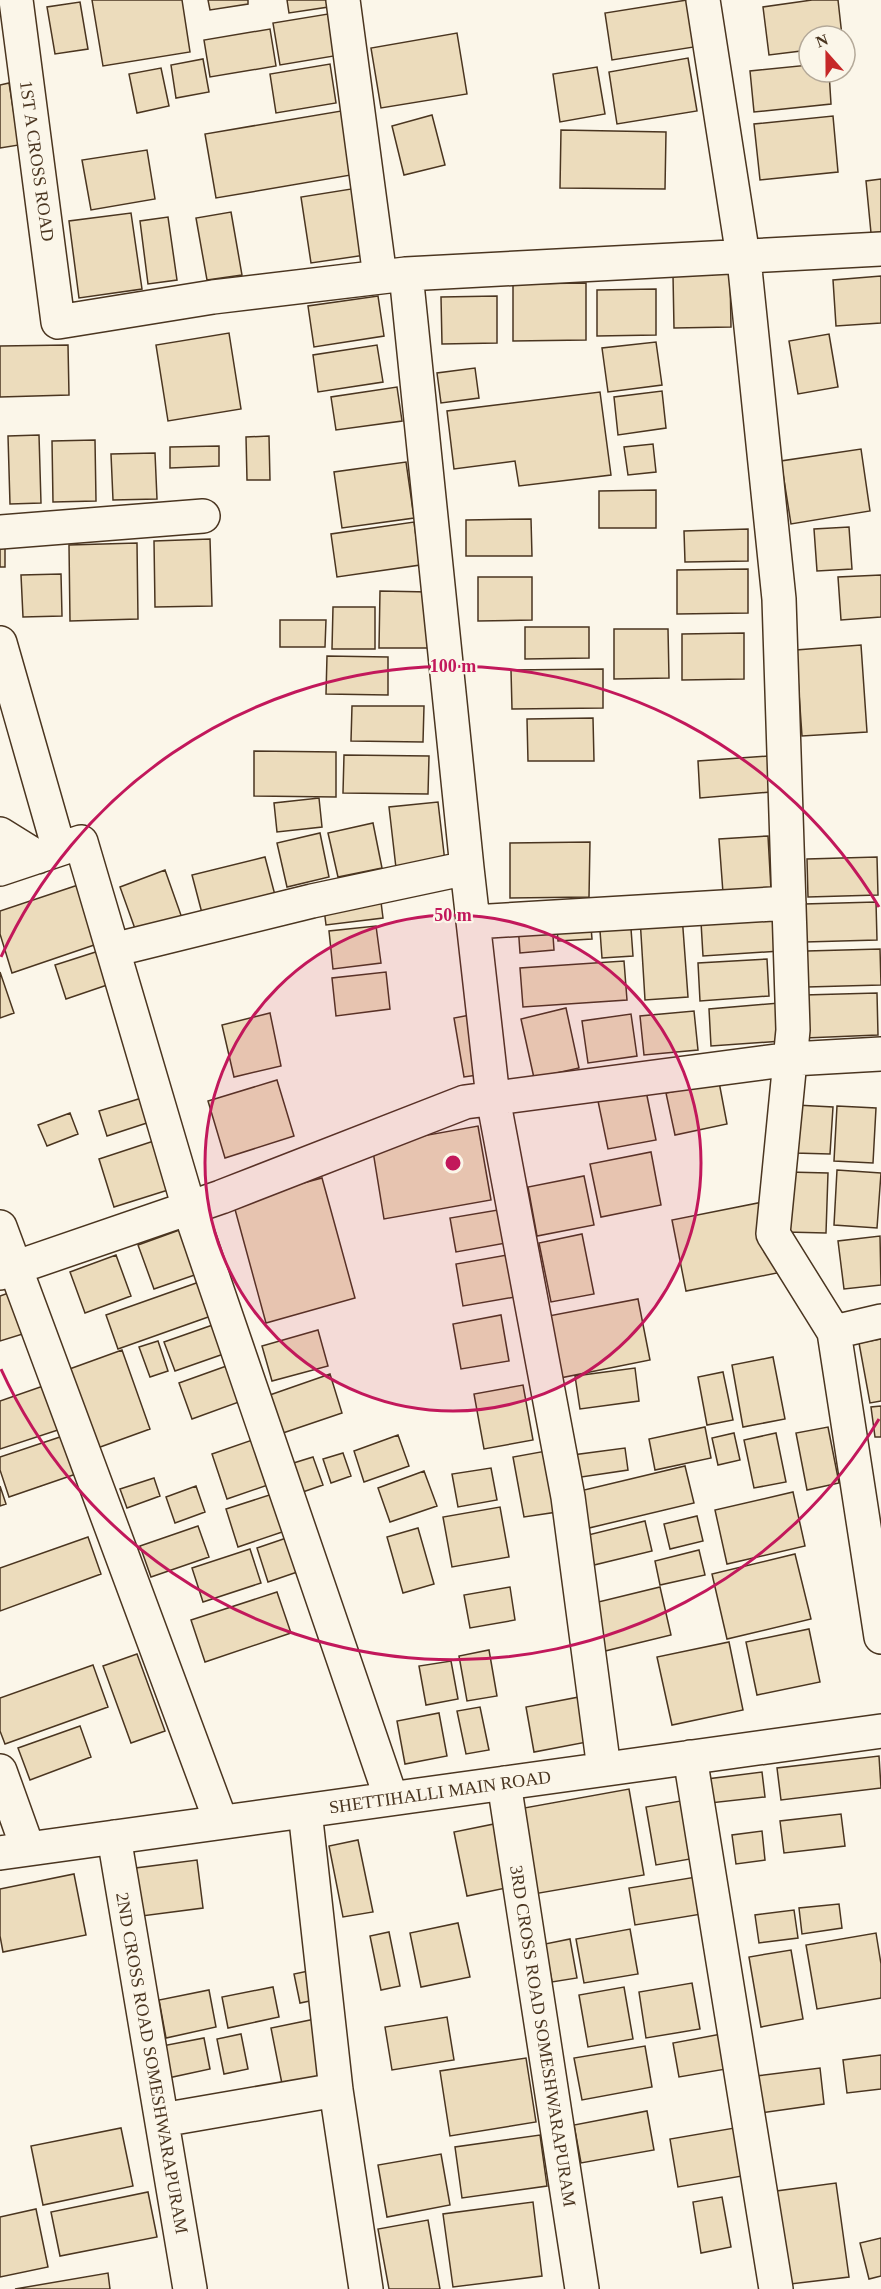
<svg xmlns="http://www.w3.org/2000/svg" width="881" height="2289" font-family="Georgia,serif">
<style>
.building{fill:#ecdcbc;stroke:#4a3520;stroke-width:1.5}
.lines{fill:none;stroke-linecap:round;stroke-linejoin:round}
.minor-casing{stroke:#4a3520;stroke-width:36}
.minor{stroke:#fbf6e9;stroke-width:33}
.ring{fill:none;stroke:#c2185b;stroke-width:3}
.labels{text-anchor:middle;dominant-baseline:central;stroke-width:4.5;stroke-linejoin:round;paint-order:stroke}
.street-label{font-size:18px;fill:#4a3520;stroke:#fbf6e9}
.centre{fill:#c2185b;stroke:#fbf6e9;stroke-width:3}
.ring-label{font-size:18px;text-anchor:middle;font-weight:bold;fill:#c2185b;stroke:#fbf6e9;stroke-width:4.5;stroke-linejoin:round;paint-order:stroke}
</style>
<rect width="100%" height="100%" fill="#fbf6e9"/>
<!-- building -->
<path class="building" d="M92,0H182L190,52L103,66Z
M208,0H248V4L210,10Z
M287,0H334L335,6L289,13Z
M687,0L694,47L612,60L605,13Z
M812,0H838L842,36H809V50L769,55L763,7Z
M80,2L88,49L55,54L47,7Z
M334,13L340,55L280,65L273,23Z
M270,29L276,66L210,77L204,40Z
M457,33L467,94L381,108L371,48Z
M688,58L697,111L617,124L609,72Z
M203,59L209,92L176,98L171,65Z
M330,64L336,103L276,113L270,74Z
M809,65V72H829L831,104L754,112L750,71Z
M597,67L605,114L560,122L553,74Z
M161,68L169,106L137,113L129,74Z
M9,83L19,145L0,148V85Z
M341,111L351,175L216,198L205,134Z
M432,115L445,165L404,175L392,126Z
M833,116L838,172L760,180L754,124Z
M561,130L666,132L665,189L560,188Z
M147,150L155,199L91,210L82,160Z
M881,179V232L871,233L866,181Z
M376,185L386,252L311,263L301,197Z
M231,212L242,275L207,280L196,218Z
M131,213L142,289L79,298L69,221Z
M168,217L177,280L148,284L140,221Z
M730,274L731,327L674,328L673,275Z
M881,276V323L836,326L833,280Z
M586,283V340L513,341V284Z
M656,289V335L597,336V290Z
M378,296L384,336L314,347L308,306Z
M497,296V343L442,344L441,297Z
M229,333L241,409L168,421L156,345Z
M829,334L838,387L798,394L789,341Z
M656,342L662,385L608,392L602,348Z
M68,345L69,395L0,397V346Z
M377,345L383,382L318,392L313,355Z
M475,368L479,398L441,403L437,373Z
M397,387L402,421L336,430L331,397Z
M662,391L666,428L618,435L614,397Z
M600,392L611,475L519,486L515,461L454,469L447,411Z
M39,435L41,503L10,504L8,436Z
M269,436L270,480H247L246,437Z
M95,440L96,501L53,502L52,441Z
M653,444L656,472L628,475L624,447Z
M219,446V466L170,468V447Z
M861,449L870,511L791,524L781,461Z
M155,453L157,499L113,500L111,454Z
M406,462L414,518L342,528L334,472Z
M656,490V528H599V491Z
M531,519L532,556H466V520Z
M414,522L420,565L337,577L331,534Z
M849,527L852,569L817,571L814,529Z
M0,529H5V567H0Z
M748,529V561L685,562L684,531Z
M210,539L212,606L155,607L154,541Z
M137,543L138,619L70,621L69,545Z
M748,569V613L677,614V570Z
M61,574L62,616L23,617L21,575Z
M881,575V617L841,620L838,577Z
M478,577H532V620L478,621Z
M380,591L429,592L428,648H379Z
M333,607H375V649H332Z
M280,620H326L325,647H280Z
M525,627H589V658L525,659Z
M614,629H668L669,678L614,679Z
M744,633V679L682,680V634Z
M861,645L867,732L802,736L796,650Z
M327,656L388,657V695L326,694Z
M603,669V708L512,709L511,670Z
M352,706H424L423,742L351,741Z
M593,718L594,761H528L527,719Z
M254,751L336,752V797L254,796Z
M344,755L429,756L428,794L343,793Z
M768,756L771,792L700,798L698,761Z
M319,798L322,827L277,832L274,803Z
M438,802L445,862L396,868L389,807Z
M373,823L382,868L338,877L328,833Z
M320,833L329,877L287,887L277,843Z
M768,836L771,890L723,893L719,839Z
M590,842L589,897L510,898V843Z
M265,857L276,899L203,917L192,875Z
M877,857L878,895L808,897L807,859Z
M165,870L188,935L143,951L120,887Z
M84,883L103,942L12,973L0,934V911Z
M379,886L383,918L326,925L322,893Z
M876,902L877,940L805,942L804,904Z
M590,915L592,939L558,941L556,917Z
M630,915L633,956L602,958L599,917Z
M682,915L688,997L645,1000L640,918Z
M777,917L780,951L703,956L701,922Z
M552,921L554,950L520,953L518,924Z
M376,926L381,963L333,969L329,931Z
M105,949L116,982L66,999L55,965Z
M880,949L881,985L807,987V951Z
M767,959L769,996L700,1001L698,963Z
M624,961L627,1000L523,1007L520,968Z
M0,972L14,1013L0,1018Z
M386,972L390,1009L336,1016L332,978Z
M877,993L878,1035L805,1038L804,995Z
M779,1003L782,1041L711,1046L709,1009Z
M566,1008L579,1068L534,1078L521,1019Z
M694,1011L698,1050L644,1055L640,1016Z
M270,1013L281,1066L234,1077L222,1025Z
M481,1013L491,1073L464,1077L454,1018Z
M631,1014L637,1056L588,1063L582,1021Z
M277,1080L294,1136L225,1158L208,1101Z
M719,1082L727,1124L675,1135L666,1093Z
M646,1091L656,1140L608,1149L598,1101Z
M145,1097L153,1121L107,1136L99,1111Z
M796,1105L833,1107L830,1154L794,1153Z
M837,1106L876,1108L873,1163L834,1161Z
M70,1113L78,1134L47,1146L38,1125Z
M478,1126L491,1200L384,1219L372,1145Z
M169,1136L184,1185L114,1207L99,1159Z
M651,1152L661,1205L601,1217L590,1164Z
M837,1170L881,1173L877,1228L834,1225Z
M788,1172L828,1173L826,1233L786,1232Z
M584,1176L594,1225L537,1236L528,1187Z
M322,1178L355,1298L266,1323L233,1202Z
M763,1202L777,1273L686,1291L672,1220Z
M516,1207L522,1240L456,1252L450,1218Z
M196,1224L212,1269L154,1289L138,1245Z
M582,1234L594,1294L551,1302L539,1243Z
M880,1236L881,1285L844,1289L838,1241Z
M519,1253L526,1295L463,1306L456,1264Z
M116,1255L131,1296L85,1313L70,1272Z
M216,1276L228,1310L118,1349L106,1315Z
M28,1286L42,1328L0,1341V1296Z
M638,1299L650,1360L550,1380L538,1318Z
M501,1315L509,1361L461,1369L453,1324Z
M224,1321L235,1350L175,1371L164,1342Z
M318,1330L328,1366L272,1381L262,1346Z
M881,1339V1401L870,1403L859,1343Z
M158,1341L168,1371L150,1377L139,1347Z
M122,1350L150,1429L92,1450L64,1371Z
M773,1357L785,1419L743,1427L732,1365Z
M246,1359L258,1395L192,1419L179,1383Z
M635,1368L639,1401L580,1409L575,1376Z
M723,1372L733,1420L707,1425L698,1377Z
M330,1374L342,1413L277,1435L264,1397Z
M49,1384L64,1428L0,1449V1401Z
M523,1385L533,1440L484,1449L474,1394Z
M881,1406V1437H875L871,1407Z
M705,1427L711,1458L655,1470L649,1439Z
M828,1427L839,1483L807,1490L796,1433Z
M734,1433L740,1460L718,1465L712,1438Z
M776,1433L786,1482L754,1488L744,1440Z
M270,1434L285,1479L227,1499L212,1454Z
M398,1435L409,1466L364,1482L354,1451Z
M63,1436L76,1474L9,1497L0,1470V1457Z
M625,1448L628,1470L568,1479L565,1456Z
M546,1451L557,1512L524,1517L513,1457Z
M343,1453L351,1476L331,1483L323,1459Z
M313,1457L323,1485L297,1494L287,1465Z
M685,1466L694,1503L589,1528L580,1491Z
M491,1468L497,1500L458,1507L452,1474Z
M424,1471L437,1506L390,1522L378,1488Z
M154,1478L160,1496L127,1508L120,1489Z
M0,1486L6,1504L0,1506Z
M196,1486L205,1512L175,1523L166,1497Z
M285,1490L297,1527L238,1547L226,1509Z
M793,1492L805,1546L727,1564L715,1510Z
M500,1507L509,1557L452,1567L443,1517Z
M697,1516L703,1541L670,1549L664,1524Z
M645,1521L652,1551L594,1565L588,1535Z
M198,1526L209,1557L151,1577L140,1546Z
M418,1528L434,1584L403,1593L387,1537Z
M298,1534L309,1568L268,1582L257,1548Z
M88,1537L101,1574L0,1611V1568Z
M250,1549L261,1583L203,1602L192,1568Z
M699,1550L705,1575L660,1585L655,1561Z
M795,1554L811,1619L727,1639L712,1574Z
M510,1587L515,1620L470,1628L464,1595Z
M660,1587L671,1635L601,1652L590,1604Z
M277,1592L291,1633L205,1662L191,1620Z
M809,1629L820,1682L757,1695L746,1642Z
M729,1642L743,1710L672,1725L657,1657Z
M489,1650L497,1696L467,1701L459,1656Z
M137,1654L165,1731L131,1743L103,1666Z
M451,1661L458,1699L426,1705L419,1666Z
M93,1665L108,1707L5,1744L0,1731V1698Z
M579,1697L587,1742L534,1752L526,1707Z
M480,1707L489,1750L466,1754L457,1711Z
M439,1713L447,1756L405,1764L397,1721Z
M80,1726L91,1757L30,1780L18,1748Z
M879,1756L881,1788L781,1800L777,1768Z
M762,1772L765,1797L710,1803L707,1779Z
M629,1789L644,1875L528,1895L513,1810Z
M703,1797L713,1855L656,1865L646,1807Z
M841,1814L845,1846L784,1853L780,1821Z
M494,1824L506,1888L467,1896L454,1832Z
M762,1831L765,1860L736,1864L732,1835Z
M358,1840L373,1912L343,1917L329,1846Z
M197,1860L203,1908L134,1917L128,1869Z
M74,1874L86,1935L3,1952L0,1936V1889Z
M702,1876L708,1913L635,1925L629,1888Z
M839,1904L842,1928L802,1934L799,1908Z
M794,1910L798,1938L759,1943L755,1915Z
M458,1923L470,1977L421,1987L410,1933Z
M630,1929L638,1974L584,1983L576,1939Z
M389,1932L400,1986L381,1990L370,1936Z
M876,1933L881,1964V1998L817,2009L806,1945Z
M570,1939L577,1978L552,1982L545,1944Z
M791,1950L803,2019L761,2027L749,1957Z
M332,1966L338,1995L300,2003L294,1974Z
M692,1983L700,2029L646,2038L639,1992Z
M273,1987L279,2017L228,2028L222,1997Z
M624,1987L633,2039L588,2047L579,1995Z
M209,1990L216,2027L166,2038L159,2000Z
M447,2017L454,2060L392,2070L385,2027Z
M320,2018L334,2089L285,2099L271,2028Z
M732,2032L738,2067L679,2077L673,2043Z
M241,2034L248,2069L224,2074L217,2039Z
M204,2038L210,2069L168,2078L162,2046Z
M645,2046L652,2087L582,2100L574,2058Z
M881,2055V2089L847,2093L843,2060Z
M526,2058L536,2122L450,2136L440,2071Z
M820,2068L824,2104L761,2113L757,2076Z
M647,2111L654,2150L581,2163L574,2125Z
M746,2126L754,2174L678,2187L670,2139Z
M121,2128L133,2186L43,2205L31,2146Z
M540,2135L547,2186L462,2198L455,2147Z
M441,2154L450,2205L387,2217L378,2165Z
M836,2183L849,2277L782,2285L769,2192Z
M148,2192L157,2237L60,2256L51,2212Z
M722,2197L731,2247L701,2253L693,2202Z
M533,2202L542,2276L453,2287L443,2214Z
M36,2209L48,2267L0,2277V2217Z
M428,2220L440,2289H389L378,2229Z
M881,2238V2276L869,2279L860,2243Z
M108,2273L110,2289H15Z"/>
<g class="lines">
<defs>
<path id="minor" d="M16,0L58,322L213,297L406,274L881,249
M343,0L380,277
M703,0L745,269L779,599L793,1030L773,1234L834,1332L881,1637
M406,274L467,868L493,1098L568,1497L604,1769
M0,532L203,516
M0,643L59,849
M0,834L37,857
M0,869L81,842L189,1208L391,1798
M473,922L789,903
M113,950L312,901L467,868
M0,1227L221,1822
M0,1273L221,1197L465,1102L792,1059L881,1054
M834,1332L881,1321
M690,1757L776,2289
M0,1771L28,1849
M504,1783L582,2289
M305,1811L336,2090L366,2289
M114,1837L190,2289
M0,1853L881,1731
M162,2120L336,2090"/>
</defs>
<!-- minor casing -->
<use href="#minor" class="minor-casing"/>
<!-- minor -->
<use href="#minor" class="minor"/>
</g>
<!-- distance rings -->
<circle cx="453" cy="1163" r="248" fill="#c2185b" fill-opacity=".12"/>
<g class="ring">
<circle cx="453" cy="1163" r="248"/>
<path d="M879 1419A497 497 0 0 1 1 1369M1 957A497 497 0 0 1 879 907"/>
</g>
<g class="labels">
<!-- street labels -->
<g class="street-label">
<text transform="translate(37 161) rotate(82)">1ST A CROSS ROAD</text>
<text transform="translate(440 1792) rotate(-8)">SHETTIHALLI MAIN ROAD</text>
<text transform="translate(543 2036) rotate(81)">3RD CROSS ROAD SOMESHWARAPURAM</text>
<text transform="translate(152 2063) rotate(80)">2ND CROSS ROAD SOMESHWARAPURAM</text>
</g>
</g>
<circle cx="453" cy="1163" r="9" class="centre"/>
<g class="ring-label">
<text x="453" y="672">100 m</text>
<text x="453" y="921">50 m</text>
</g>
<!-- north arrow -->
<g transform="translate(827 54) rotate(339)"><circle r="28" fill="#fbf6e9" stroke="#b4a999" stroke-width="1.5"/>
<path d="M0-4.5L10 22L0 15L-10 22Z" fill="#c62828"/>
<text y="-9" font-size="16" font-weight="bold" text-anchor="middle" fill="#4a3520">N</text>
</g>
</svg>
